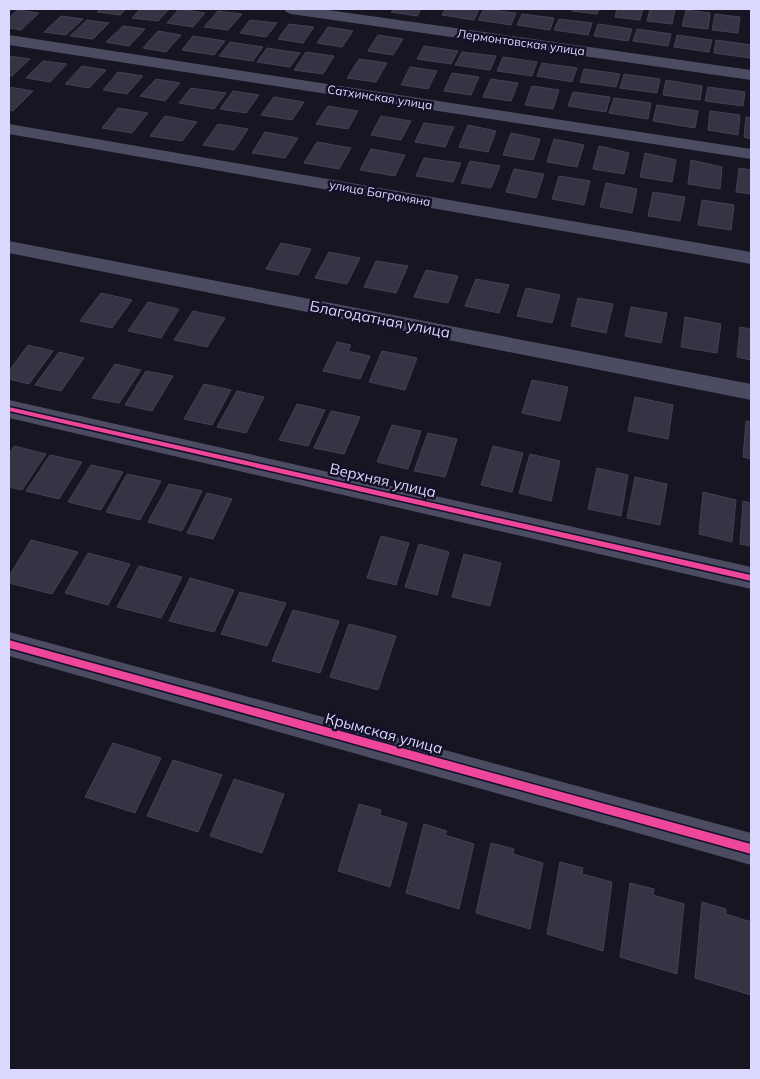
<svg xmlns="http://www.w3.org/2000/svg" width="760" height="1079" font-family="Mulish,sans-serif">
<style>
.building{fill:#363344;stroke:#444055}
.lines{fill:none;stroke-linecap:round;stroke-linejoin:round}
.street{fill:#4b4b62;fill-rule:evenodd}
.cycleway-casing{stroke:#141027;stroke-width:3}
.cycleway{fill:#ed469a;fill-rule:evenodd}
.labels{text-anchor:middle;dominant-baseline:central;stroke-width:5;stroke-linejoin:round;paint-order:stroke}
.far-street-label{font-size:12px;fill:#dbd8fe;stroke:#141027}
.street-label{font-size:15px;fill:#dbd8fe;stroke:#141027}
</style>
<rect width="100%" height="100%" fill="#181522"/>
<!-- building -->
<path class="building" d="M100,9H126L120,15L97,12Z
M140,9H169L158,21L132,18Z
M179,9L205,13L193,27L167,23Z
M394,9H421L417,16L391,12Z
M445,9H479L474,20L442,15Z
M484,9L516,13L511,25L478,20Z
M573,9H599L597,14L572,11Z
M617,9H643L640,20L615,17Z
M650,9H675L672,24L647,21Z
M17,10L39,13L21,30L9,28V18Z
M686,10L710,13L708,29L682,26Z
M218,11L242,14L228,30L204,27Z
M522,14L554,18L550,30L517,25Z
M715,14L740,17L738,33L712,30Z
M61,16L83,19L66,35L44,32Z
M559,19L592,23L588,35L554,30Z
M87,20L109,23L93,39L70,36Z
M250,20L277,23L266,37L240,33Z
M289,24L314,27L303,43L278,39Z
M598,24L632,29L628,41L594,36Z
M123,26L145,29L129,46L106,42Z
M328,27L353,31L342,47L317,43Z
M637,29L671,34L668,46L633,41Z
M158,31L181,35L166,52L143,48Z
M378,35L403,39L393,55L368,51Z
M677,35L712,40L709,52L674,47Z
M193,36L225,41L214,55L182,50Z
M716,40L751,45L750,58L714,53Z
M230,42L263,47L253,61L219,56Z
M424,46L458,51L451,64L417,59Z
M267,48L300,53L290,67L257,62Z
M306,52L334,56L323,74L294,70Z
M462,52L496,56L490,70L455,65Z
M9,56L30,59L12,76H9Z
M503,57L537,62L532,76L497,71Z
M359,59L387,63L376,82L347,78Z
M43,61L67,64L50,82L26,78Z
M542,63L577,68L572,82L537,76Z
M82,66L106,70L89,88L65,84Z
M410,67L437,71L428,89L401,85Z
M584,69L620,74L616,87L580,82Z
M118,72L143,76L127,94L103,90Z
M452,73L479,77L471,95L444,91Z
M624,74L660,79L657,93L620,88Z
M156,79L180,83L165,101L140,96Z
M491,79L518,83L511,101L483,97Z
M666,80L702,86L700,100L663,95Z
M532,86L559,90L553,109L525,105Z
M9,87L33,91L13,111L9,110Z
M708,87L745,92L743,106L705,101Z
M191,88L226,93L214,109L179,103Z
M233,91L259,95L246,113L220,109Z
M573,92L610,97L606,112L568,106Z
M274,97L304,102L292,120L261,115Z
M614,98L651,103L648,119L609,113Z
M657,105L698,111L695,128L653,121Z
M328,106L358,111L348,129L316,124Z
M118,108L148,113L132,133L102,128Z
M710,111L740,115L738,135L708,130Z
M165,116L197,122L182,141L150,136Z
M381,116L411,121L401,140L371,135Z
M746,117L751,118V139L744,137Z
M424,123L454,127L445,147L415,142Z
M218,124L248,129L234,150L203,145Z
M468,125L496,131L488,152L459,147Z
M265,132L298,138L285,158L252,153Z
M511,133L540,139L533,160L503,155Z
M554,139L584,145L577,167L547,162Z
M317,142L351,148L339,169L304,163Z
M599,146L629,153L624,174L593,169Z
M371,149L405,155L395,176L360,170Z
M645,153L676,160L672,182L640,177Z
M424,158L461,163L453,182L416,176Z
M691,160L722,167L720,189L688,184Z
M470,161L500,166L491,188L461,183Z
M739,168L751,170V194L736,192Z
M514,169L544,174L536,198L506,192Z
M559,176L590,181L584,205L552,199Z
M606,183L637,189L632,213L600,207Z
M653,192L685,197L680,221L648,216Z
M702,200L734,205L731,230L698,225Z
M281,243L311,249L298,275L266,269Z
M329,252L360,258L347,284L315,278Z
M376,261L408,266L396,293L364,287Z
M426,270L458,276L448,303L414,297Z
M476,279L509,285L499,313L465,306Z
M526,288L560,295L552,323L517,316Z
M101,293L132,300L112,328L80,321Z
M578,298L613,304L606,333L571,326Z
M148,302L179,309L161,338L128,331Z
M631,307L667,313L661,343L625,336Z
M193,311L225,318L207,347L174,340Z
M685,317L721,324L717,353L681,347Z
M740,327L751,329V360L737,357Z
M337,342L351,345L348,351L370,356L360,379L323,371Z
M28,345L53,351L29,384L9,379V371Z
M382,351L417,358L405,390L369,382Z
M59,352L84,358L61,391L35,385Z
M115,364L141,370L119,403L92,398Z
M146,371L173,376L152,411L125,405Z
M532,380L568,387L560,421L522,413Z
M204,384L231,390L212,425L184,419Z
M237,391L264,397L246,433L217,427Z
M635,397L673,405L668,439L628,431Z
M297,404L325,410L308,446L279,440Z
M331,411L360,417L344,454L314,448Z
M746,421L751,422V459L743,457Z
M392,425L421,431L408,469L377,462Z
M428,433L457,439L445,477L414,471Z
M14,446L46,454L22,490L9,487V454Z
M493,446L523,453L512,492L481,485Z
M530,454L560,461L551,501L519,493Z
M50,455L82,462L59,499L26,491Z
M91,465L123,472L101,510L68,502Z
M597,468L628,475L621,516L588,509Z
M127,474L161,481L140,520L106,512Z
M635,477L667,484L660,525L627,518Z
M169,484L202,491L182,531L148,522Z
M703,492L736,500L732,542L699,534Z
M207,493L232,499L213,539L187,533Z
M743,501L751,503V546L740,544Z
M381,536L409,543L396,585L367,578Z
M31,540L78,552L52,594L9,583V576Z
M419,544L449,552L437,595L405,587Z
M88,553L130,564L108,605L65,593Z
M464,554L501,563L490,606L452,597Z
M139,566L182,577L161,618L117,607Z
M190,578L234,590L214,632L169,621Z
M240,592L286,603L267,646L221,634Z
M293,610L339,621L320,673L272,661Z
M349,624L396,636L378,690L330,677Z
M113,743L161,758L135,813L85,797Z
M173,760L222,775L198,832L147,816Z
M234,779L284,794L262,853L210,836Z
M359,804L381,810L380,815L407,823L390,887L338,871Z
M424,824L447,831L445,835L474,844L459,909L406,893Z
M491,843L514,849L513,854L543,863L530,929L476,913Z
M560,862L583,868L582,874L612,882L603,951L547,934Z
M630,883L654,889L653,895L684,904L677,974L620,957Z
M702,902L726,909V914L751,922V995L695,978Z"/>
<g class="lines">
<!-- street -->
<path class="street" d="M284,9H321L751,70V80L291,14L286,12Z
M9,35L751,149V159L9,45Z
M9,124L751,252V264L9,134Z
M9,241L751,384V400L9,253Z
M9,400L751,567V589L9,418Z
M9,632L751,833V865L9,656Z"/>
<defs>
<path id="cycleway" d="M9,407L751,575V581L9,411Z
M9,640L751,844V854L9,648Z"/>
</defs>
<!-- cycleway casing -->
<use href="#cycleway" class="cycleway-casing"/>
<!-- cycleway -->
<use href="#cycleway" class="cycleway"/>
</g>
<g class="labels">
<!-- far-street labels -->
<g class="far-street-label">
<text transform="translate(521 42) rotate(8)">Лермонтовская улица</text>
<text transform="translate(380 97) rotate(9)">Сатхинская улица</text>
<text transform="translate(380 193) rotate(10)">улица Баграмяна</text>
</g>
<!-- street labels -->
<g class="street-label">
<text transform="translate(380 319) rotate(11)">Благодатная улица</text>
<text transform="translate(383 480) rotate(13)">Верхняя улица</text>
<text transform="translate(384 733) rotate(15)">Крымская улица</text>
</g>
</g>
<!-- border -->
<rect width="760" height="1079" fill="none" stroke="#dbd8fe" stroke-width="20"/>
</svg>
